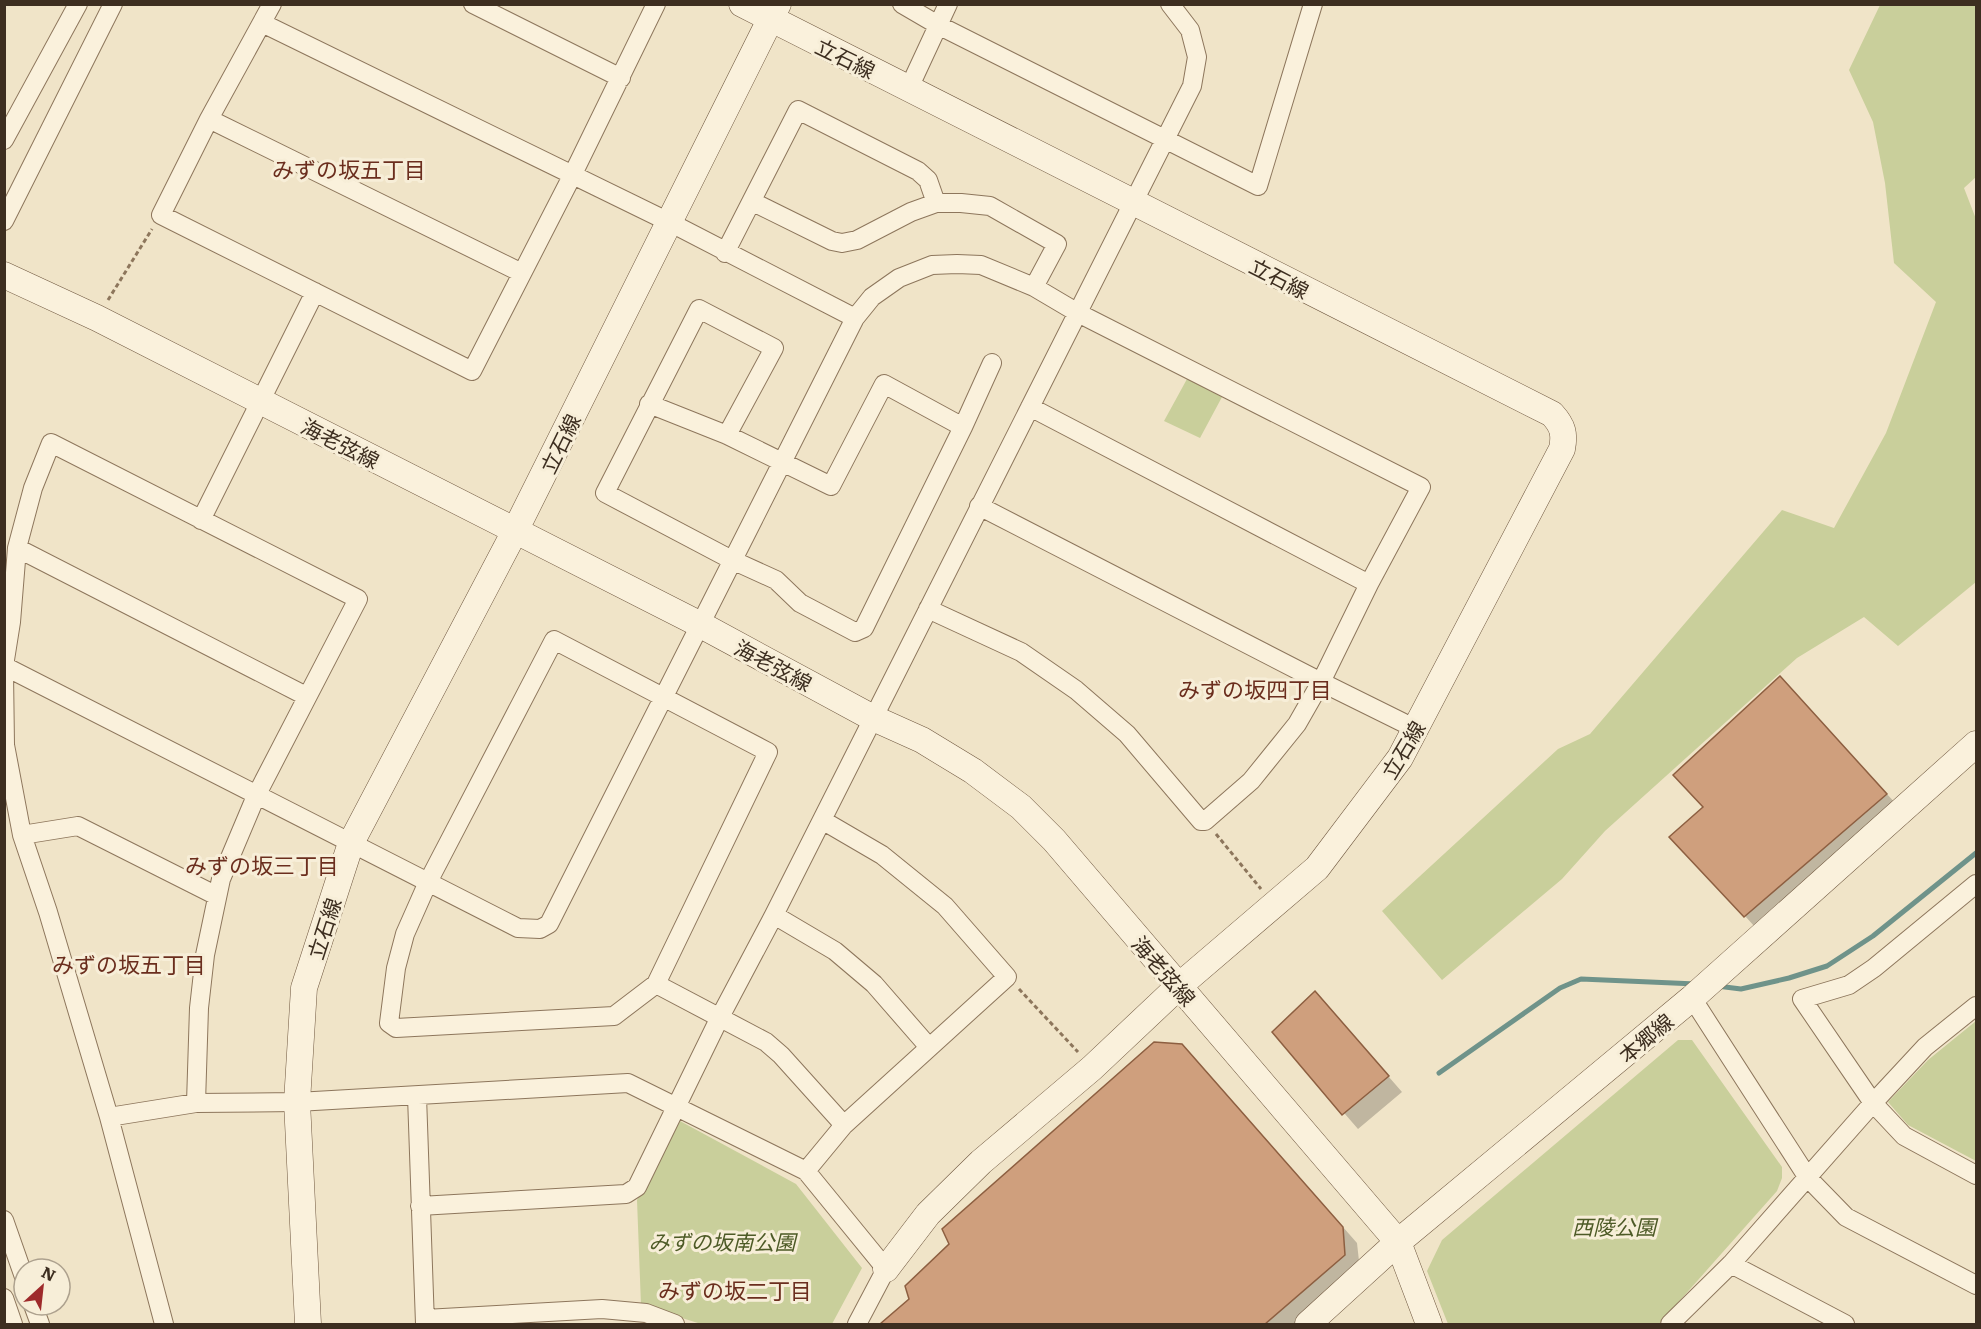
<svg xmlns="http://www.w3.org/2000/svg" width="1981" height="1329" font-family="Literata,'Noto Sans JP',serif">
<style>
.green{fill:#c9cf9b}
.shadow{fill:#0003}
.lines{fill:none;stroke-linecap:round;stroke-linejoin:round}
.stream{stroke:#6f938a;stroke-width:5}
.building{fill:#cf9f7d;stroke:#8d5f41;stroke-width:1.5}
.street-casing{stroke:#8d765c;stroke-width:20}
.secondary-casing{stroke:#6f573f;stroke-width:27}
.path{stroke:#8d765c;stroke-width:3;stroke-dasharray:4.5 3;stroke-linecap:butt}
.street{stroke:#faf1dc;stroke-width:18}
.secondary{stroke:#faf1dc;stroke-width:26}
.labels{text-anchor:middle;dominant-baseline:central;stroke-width:6;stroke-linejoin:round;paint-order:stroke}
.street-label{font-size:21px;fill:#3d2e20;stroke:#f7eed8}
.park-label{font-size:21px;font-style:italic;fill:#4d5a26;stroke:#f7eed8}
.neighbourhood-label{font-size:22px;fill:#6b2e1e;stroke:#f7eed8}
</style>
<rect width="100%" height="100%" fill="#f0e4c8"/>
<!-- green -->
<path class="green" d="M1880,5H1976V177L1964,188L1976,219V582L1898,646L1864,617L1797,658L1605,831L1562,879L1442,980L1382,911L1558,749L1590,734L1782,510L1834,528L1886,433L1936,302L1894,263L1885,183L1873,122L1849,70Z
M1187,379L1222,397L1200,438L1164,421Z
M1976,1021V1161L1908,1125L1888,1102L1928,1060Z
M1678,1040H1692L1782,1167V1178L1777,1191L1659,1324H1448L1427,1271L1442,1240Z
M680,1121L796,1184L862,1268L832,1324H701L641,1305L637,1200Z"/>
<!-- shadow -->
<path class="shadow" d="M1791,689L1897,805L1755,927L1745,916L1705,807Z
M1329,1008L1402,1092L1358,1129L1274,1032Z
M1197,1061L1357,1243L1360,1270L1297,1324H889L890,1318Z"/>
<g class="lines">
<!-- stream -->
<path class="stream" d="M1717,986L1741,989L1789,978L1827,966L1873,936L1976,853
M1439,1073L1560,988L1581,979L1696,984"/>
</g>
<!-- building -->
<path class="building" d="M1780,676L1887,794L1744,917L1669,837L1703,807L1673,775Z
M1315,991L1389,1076L1342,1115L1272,1032Z
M1154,1042L1182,1044L1343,1227L1345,1255L1265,1324H880L909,1299L905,1286L949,1244L942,1229Z"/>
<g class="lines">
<defs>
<path id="street" d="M272,4L209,119L161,215L472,371L572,176L656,4
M473,4L621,78
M902,4L938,25L1258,186L1313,4
M262,23L669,222L855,318
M909,88L948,4
M209,119L522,273
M4,140L78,4
M753,202L832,241L842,243L857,240L911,212L936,203H961L990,206L1057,244L1034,287
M4,221L113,4
M725,253L798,110L918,171L928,180L936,203
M649,404L727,435L831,486L884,384L963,427
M1030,407L1369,584
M727,435L774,348L699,309L605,493L732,560L776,580L800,603L855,632L864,628L963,427L992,363
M979,506L1321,682L1416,729
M201,520L315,292
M17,548L306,696
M554,640L768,752L656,984L614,1016L396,1028L389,1023L396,968L405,934L428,882Z
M4,666L518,928L540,929L549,924L855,318L872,297L899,278L932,265L957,264L981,265L1034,287L1078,313L1421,487L1369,584L1321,682L1297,724L1251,781L1205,821H1201L1127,734L1076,690L1021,652L928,609
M4,666L11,622L17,548L33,488L51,443L358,599L256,796L221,879L205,955L199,1008L196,1103
M4,673L5,745L22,835L48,912L109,1117L164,1324
M22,835L78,826L217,896
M1976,884L1874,968L1849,985L1802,999L1873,1103L1925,1047L1976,1006
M774,915L835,951L874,984L928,1046
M656,984L766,1042L781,1055L844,1125
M1692,998L1808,1178L1846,1217L1976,1285
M417,1096L425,1324
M109,1117L196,1103L297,1102L628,1083L806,1171L886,1269L857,1324
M806,1171L844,1125L1007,977L945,906L882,855L822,820
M420,1206L626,1194L637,1187L720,1017L774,915L1192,86L1197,57L1190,30L1170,4
M4,1220L24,1277
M1731,1264L1845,1324
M4,1298L13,1324
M33,1305L40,1324
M425,1319L602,1309L646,1313L675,1324
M1670,1324L1731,1264L1873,1103L1904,1136L1976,1175"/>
<path id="secondary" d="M742,4L1552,414C1563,426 1565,434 1562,449L1400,758L1317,868L1179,986L1092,1068L981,1162L928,1214L886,1269
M4,275L97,318L701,625L873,718L922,740L973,771L1021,807L1054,840L1398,1242L1429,1324
M308,1324L297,1102L304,988L351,843L515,531L778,4
M1308,1324L1398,1242L1692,998L1976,744"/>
</defs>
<!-- street casing -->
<use href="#street" class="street-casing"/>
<!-- secondary casing -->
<use href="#secondary" class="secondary-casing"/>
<!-- path -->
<path class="path" d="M108,300L152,229
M1216,834L1261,889
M1019,989L1078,1052"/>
<!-- street -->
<use href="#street" class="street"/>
<!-- secondary -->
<use href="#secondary" class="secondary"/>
</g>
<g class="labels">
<!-- street labels -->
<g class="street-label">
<text transform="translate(846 57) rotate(26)">立石線</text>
<text transform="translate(1280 277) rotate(27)">立石線</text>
<text transform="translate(341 442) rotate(27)">海老弦線</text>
<text transform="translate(559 443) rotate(-64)">立石線</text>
<text transform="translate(774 664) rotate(28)">海老弦線</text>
<text transform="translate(1402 749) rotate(-59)">立石線</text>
<text transform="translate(323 928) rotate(-72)">立石線</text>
<text transform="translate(1165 970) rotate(49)">海老弦線</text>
<text transform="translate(1645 1037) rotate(-40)">本郷線</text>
</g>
<!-- park labels -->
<g class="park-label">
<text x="1614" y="1225">西陵公園</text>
<text x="722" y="1240">みずの坂南公園</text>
</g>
<!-- neighbourhood labels -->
<g class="neighbourhood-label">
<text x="349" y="168">みずの坂五丁目</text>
<text x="1255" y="688">みずの坂四丁目</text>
<text x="262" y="864">みずの坂三丁目</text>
<text x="129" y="963">みずの坂五丁目</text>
<text x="735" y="1289">みずの坂二丁目</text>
</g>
</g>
<!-- border -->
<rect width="1981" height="1329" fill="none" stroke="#3d2e20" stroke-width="12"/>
<!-- north arrow -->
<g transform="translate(42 1287) rotate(27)"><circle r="28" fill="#f7eed8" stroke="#ada18e" stroke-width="1.5"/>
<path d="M0-4.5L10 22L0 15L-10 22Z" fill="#9e2a2b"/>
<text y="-9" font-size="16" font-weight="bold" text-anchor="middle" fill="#3d2e20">N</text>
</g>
</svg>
